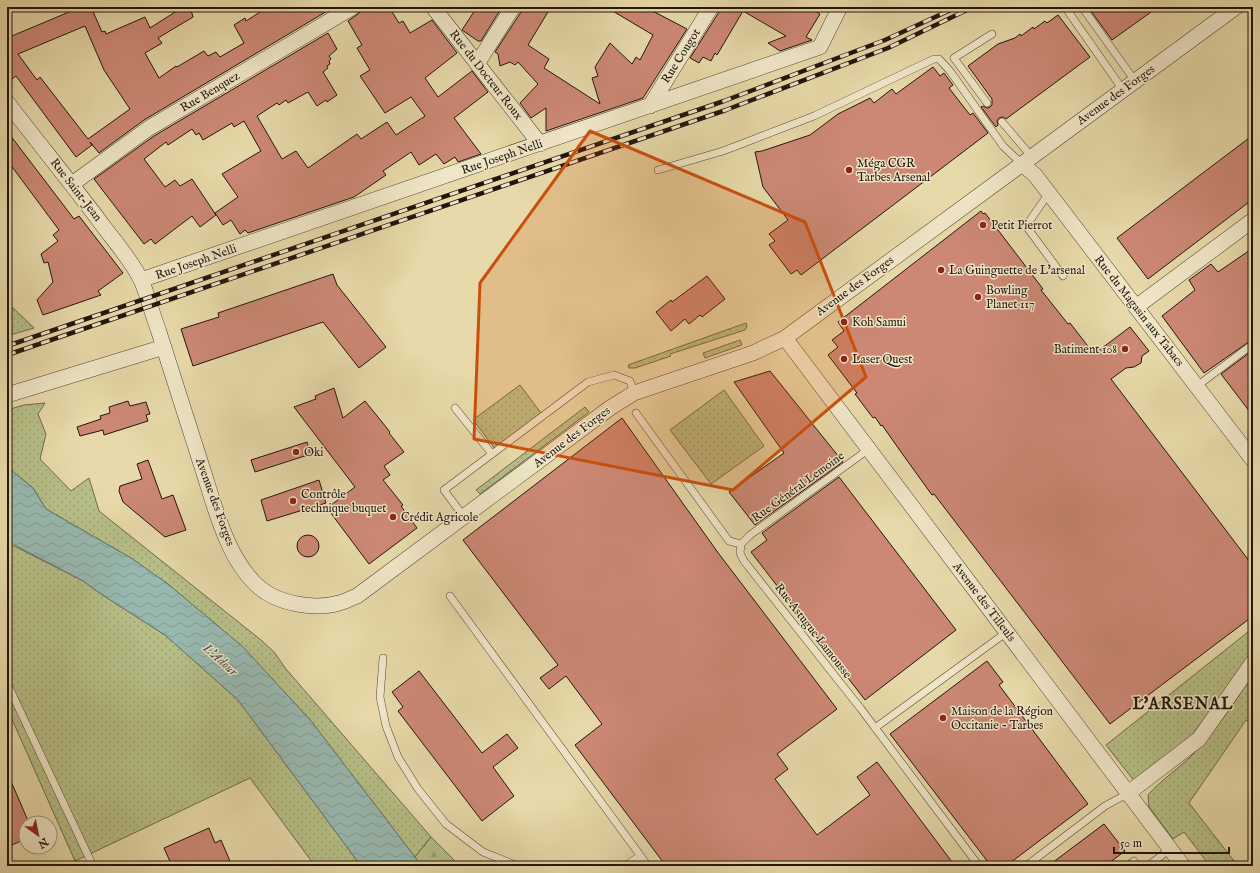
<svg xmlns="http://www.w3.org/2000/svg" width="1260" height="873" font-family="'IM FELL English',serif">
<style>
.grass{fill:url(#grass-dots);stroke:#6d6a4a}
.forest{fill:url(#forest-firs);stroke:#6d6a4a}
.water{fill:url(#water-waves);stroke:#69776f}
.building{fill:#cc8875;stroke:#23150d;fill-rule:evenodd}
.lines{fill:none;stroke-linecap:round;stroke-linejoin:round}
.lane-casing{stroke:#544634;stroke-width:8}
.street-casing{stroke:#544634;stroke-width:16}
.lane{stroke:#efe6c7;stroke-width:7}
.street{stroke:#efe6c7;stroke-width:15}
.rail-casing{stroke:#23150d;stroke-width:4.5}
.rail{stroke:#efe6c7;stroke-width:3;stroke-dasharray:9;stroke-linecap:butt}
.marked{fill:#ca4f0c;fill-opacity:0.2;stroke:#ca4f0c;stroke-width:3;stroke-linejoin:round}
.poi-dot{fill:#8f2418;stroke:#efe6c7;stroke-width:1.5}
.labels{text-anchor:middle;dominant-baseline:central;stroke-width:3;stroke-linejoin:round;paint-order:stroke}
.street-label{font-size:12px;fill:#23150d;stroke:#efe6c7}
.poi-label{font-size:12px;fill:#23150d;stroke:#efe6c7;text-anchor:start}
.water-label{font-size:13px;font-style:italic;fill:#4c4e46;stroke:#efe6c7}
.district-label{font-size:16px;font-weight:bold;letter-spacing:1px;fill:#23150d;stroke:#efe6c7}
</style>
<defs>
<pattern id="grass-dots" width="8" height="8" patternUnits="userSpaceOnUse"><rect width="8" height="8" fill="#b7bf87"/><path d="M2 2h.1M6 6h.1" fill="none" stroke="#9da373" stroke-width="1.8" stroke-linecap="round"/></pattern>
<pattern id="forest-firs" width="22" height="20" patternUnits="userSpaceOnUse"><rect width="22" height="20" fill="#b7bf87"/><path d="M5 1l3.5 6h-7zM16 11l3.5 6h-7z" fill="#9da373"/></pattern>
<pattern id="water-waves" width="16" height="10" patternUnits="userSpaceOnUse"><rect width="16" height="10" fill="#98b9b0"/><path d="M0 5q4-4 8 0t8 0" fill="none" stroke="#839e96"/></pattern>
</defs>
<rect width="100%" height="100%" fill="#e7d9a9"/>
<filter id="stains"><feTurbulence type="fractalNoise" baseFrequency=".005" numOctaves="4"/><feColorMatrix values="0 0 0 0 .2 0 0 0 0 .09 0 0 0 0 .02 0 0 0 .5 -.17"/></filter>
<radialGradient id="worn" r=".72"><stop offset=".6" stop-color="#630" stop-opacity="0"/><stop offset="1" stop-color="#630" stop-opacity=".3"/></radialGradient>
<!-- grass -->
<path class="grass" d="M7,302L34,328L7,336Z
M746,323L747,327L745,330L670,354L671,356L635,368H629L628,365Z
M740,340L742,345L705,358L703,353Z
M520,385L541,413L495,449L474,421V419Z
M724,390L764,446L711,484L670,430Z
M45,403L38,414L46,434L40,459L71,491L89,478L99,511L261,640L274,652L286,669L431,837L415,857L311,721L243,647L168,584L131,558L46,509L33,488L7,467V410L24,405Z
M585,407L589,412L480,494L476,490Z
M14,546L83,581L104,596L165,635L238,700L361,866H315L250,778L75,861L7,708V548Z
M1253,628V651L1190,738L1135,782L1106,745Z
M1253,675V725L1246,720L1189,803L1234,861L1227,866H1210L1184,832L1173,839L1149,807L1148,795C1162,779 1181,767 1196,751C1218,728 1235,701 1253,675Z"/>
<!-- forest -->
<path class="forest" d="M431,837L460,866H421L415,857Z"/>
<!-- water -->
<path class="water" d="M7,467L33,488L46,509L131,558L168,584L243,647L311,721L415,857L421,866H361L238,700L165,635L104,596L83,581L7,541Z"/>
<!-- building -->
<path class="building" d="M81,7H91L102,32L105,31L106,34L145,17L150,28L183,7H190L193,17L158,38L162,43L145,53L159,78L176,66L177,67L204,51L208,56L216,52L220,57L244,43L234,25L245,18L246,21L268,7H334L144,120L99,153L90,142L92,145L76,157L16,76L7,83V38ZM85,26L104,70L130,109L88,139L40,77L37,80L18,54Z
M362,7H389L399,23L403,21L410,33L432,20L457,53L425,78L438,97L472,71L488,92L454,118L481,154L458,162L455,157L444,164L436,154L419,165L411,152L383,171L386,175L354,197L248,233L245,230L240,234L231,220L223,225L215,213L238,197L222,174L261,151L244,121L234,127L232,123L203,140L199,133L196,135L192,129L168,145L166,142L144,159L165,187L175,180L180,186L192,179L216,215L200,227L192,216L155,244L151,239L144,244L94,179L154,136L328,33L337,49L329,56L331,59L329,61L330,64L327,66L328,68L323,72L337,95L327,102L326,100L317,106L308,92L288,103L286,100L279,105L277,103L257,116L282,159L296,151L308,168L357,134L361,139L387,122L396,135L425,116L411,97L385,113L360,76L370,70L357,48L362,45L348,21L358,14L361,11Z
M477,7H502L481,41H478L462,30Z
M522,7H551L528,45L549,59L544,68L600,104L592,78L598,76L595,67L610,43L632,64L636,57L640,60L653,35L606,7H645L687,29L643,98L546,131V108L531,118L520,103L538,84L518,62L515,65L510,62L500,66L498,54L495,52L521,12Z
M720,7H809L820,14L806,37L812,40L780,51L768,43L786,36L743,11L717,55L715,53L711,61L703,57L699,63L690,58L719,12Z
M1088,7H1158L1112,40Z
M1058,15L1090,57L1006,119L1003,117L999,118L997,121L998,125L996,127L981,107L983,106L987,108L990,107L992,105V99L968,66L998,44L1015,38L1020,34L1021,36L1033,27L1034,29L1045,21L1047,23Z
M933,67L940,76L944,73L953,85L949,88L970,115L973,113L988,133L801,275L797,270L791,274L769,245L775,241L769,234L788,220L763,187L755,152L762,151L810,135L838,114L870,98L874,103L892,89L896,94Z
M7,131L74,219L79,216L123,273L98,291L101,295L43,315L37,300L53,282L48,262L44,263L41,254L58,241L53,235L59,230L7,160Z
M1253,135V199L1148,279L1117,238Z
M981,211L983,214L985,213L1043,289L1041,290L1068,324L1070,323L1094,354L1130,327L1149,351L1142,356L1141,363L1134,367L1126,368L1111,379L1253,566V616L1110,724L934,494L932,495L901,452L882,425L881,426L875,417L873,418L855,394L857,393L828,355L838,347L832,340L844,331L838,322Z
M1253,248V339L1204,373L1162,316L1195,290L1189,280L1211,264L1218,272Z
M333,274L337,285L386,347L359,368L323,322L193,366L181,329L219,317L218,313Z
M707,276L725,299L702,317L700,315L689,324L685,319L671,331L656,312L671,300L672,302Z
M1253,350V416L1221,374Z
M770,371L843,462L755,525L729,492L784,453L734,382Z
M334,388L343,418L365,401L390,432L389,433L404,452L384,466L390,475L383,480L403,505L401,506L417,528L369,564L327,508L355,487L294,407L316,399L315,396Z
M128,401L130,406L146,402L150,414L146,415L148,421L104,435L103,430L80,436L77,427L101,419L100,416L110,413L109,407Z
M622,418L719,554L837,709L777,754L788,769L775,779L817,835L870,795L857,777L877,762L955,866H666L575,745L602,724L566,676L549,689L540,678L558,665L463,540Z
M307,442L311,454L255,472L251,460Z
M148,460L162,499L173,495L186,530L165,537L123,502L119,491L120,486L142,479L137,464Z
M839,477L956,630L865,700L751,552L767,540L762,533Z
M319,480L326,503L267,521L261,500Z
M297 546a11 11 0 1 1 22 0a11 11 0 1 1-22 0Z
M987,661L1003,682L999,685L1088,804L1006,866H991L890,734Z
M419,671L482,753L507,734L518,748L493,767L514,796L482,821L398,711L403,707L392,692Z
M7,772L29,823H26V839L7,847Z
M1104,824L1125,851L1105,866H1048Z
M209,828L215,843L221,840L232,866H172L164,848Z"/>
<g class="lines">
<defs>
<path id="lane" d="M1065,7L1123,90
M1082,7L1135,81
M987,103L954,58L992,34
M1002,122L1032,157
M658,170L723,151L814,116L934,59H939L950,71L1003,146L1022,164
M1049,193L1026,226L1063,276
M1197,386L1253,344
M455,408L492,454
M636,413L729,541L741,544L740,553L744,561L861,709L979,866
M464,517L444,490L588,382L614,375L630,381L634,393
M741,544L750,535L869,449
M450,596L648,866
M383,658L380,697L386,726L398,757L418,789L446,824L483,852L518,866
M7,683L93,866
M875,728L1007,632
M7,864L13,866
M625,866L640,856
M1026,866L1105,806L1127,794
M1127,866L1134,861L1137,866
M1148,866L1170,849"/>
<path id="street" d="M433,7L540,144
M477,64L513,7
M7,102C39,144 73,185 104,227C116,243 134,264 142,282C148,297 152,313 158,329C173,375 187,421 202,467C215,507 227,560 260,588C279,604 315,610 339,603C345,602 351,598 357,596L610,408L634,393L753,353L785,338L1236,7
M650,106L711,7
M1022,164L1035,175L1253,460
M72,184L149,128L353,7
M141,280L820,47L840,7
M1136,307L1253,220
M785,338L1183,866
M7,395L164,347
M1127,794L1199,739L1253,662"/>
</defs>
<!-- lane casing -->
<use href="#lane" class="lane-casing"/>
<!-- street casing -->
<use href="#street" class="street-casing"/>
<!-- lane -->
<use href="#lane" class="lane"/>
<!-- street -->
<use href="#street" class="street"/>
<defs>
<path id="rail" d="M7,346L724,101L885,40L957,7
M7,355L726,110L888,48L973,7"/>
</defs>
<!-- rail casing -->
<use href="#rail" class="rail-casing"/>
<!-- rail -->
<use href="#rail" class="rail"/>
</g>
<!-- marked area -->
<path class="marked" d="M590,131L805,222L866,377L733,490L474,439L480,283Z"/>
<!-- markers -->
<g class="poi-dot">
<circle cx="849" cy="170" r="4"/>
<circle cx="983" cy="225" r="4"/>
<circle cx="941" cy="270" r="4"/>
<circle cx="978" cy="297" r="4"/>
<circle cx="844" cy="322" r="4"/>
<circle cx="1125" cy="349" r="4"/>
<circle cx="844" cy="359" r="4"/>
<circle cx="296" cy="452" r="4"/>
<circle cx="293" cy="501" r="4"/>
<circle cx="393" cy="517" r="4"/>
<circle cx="943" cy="718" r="4"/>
</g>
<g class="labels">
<!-- street labels -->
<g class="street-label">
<text transform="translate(681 56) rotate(-58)">Rue Cougot</text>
<text transform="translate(486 75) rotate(52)">Rue du Docteur Roux</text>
<text transform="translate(210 92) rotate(-31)">Rue Benquez</text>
<text transform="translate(1116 95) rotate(-36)">Avenue des Forges</text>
<text transform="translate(502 157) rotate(-19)">Rue Joseph Nelli</text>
<text transform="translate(76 190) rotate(52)">Rue Saint-Jean</text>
<text transform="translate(196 262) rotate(-19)">Rue Joseph Nelli</text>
<text transform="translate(855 286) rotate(-36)">Avenue des Forges</text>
<text transform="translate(1139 311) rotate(52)">Rue du Magasin aux Tabacs</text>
<text transform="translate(572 437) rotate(-37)">Avenue des Forges</text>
<text transform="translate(798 487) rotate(-36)">Rue Général Lemoine</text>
<text transform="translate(215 502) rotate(70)">Avenue des Forges</text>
<text transform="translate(984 602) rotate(53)">Avenue des Tilleuls</text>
<text transform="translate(813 631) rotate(52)">Rue Astugue Lamousse</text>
</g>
<!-- poi labels -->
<g class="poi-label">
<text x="857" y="163">Méga CGR<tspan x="857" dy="14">Tarbes Arsenal</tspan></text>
<text x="991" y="225">Petit Pierrot</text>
<text x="949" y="270">La Guinguette de L'arsenal</text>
<text x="986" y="290">Bowling<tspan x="986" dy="14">Planet 117</tspan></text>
<text x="852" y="322">Koh Samui</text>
<text x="1117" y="349" text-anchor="end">Batiment 108</text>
<text x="852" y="359">Laser Quest</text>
<text x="304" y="452">Oki</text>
<text x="301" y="494">Contrôle<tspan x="301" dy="14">technique buquet</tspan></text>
<text x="401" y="517">Crédit Agricole</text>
<text x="951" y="711">Maison de la Région<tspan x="951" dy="14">Occitanie - Tarbes</tspan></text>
</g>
<!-- water labels -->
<g class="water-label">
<text transform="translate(220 660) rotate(42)">L'Adour</text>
</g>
<!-- district labels -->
<g class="district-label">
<text x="1183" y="705">L'ARSENAL</text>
</g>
</g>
<!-- margin -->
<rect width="1260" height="873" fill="none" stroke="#e7d9a9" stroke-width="24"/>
<rect x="8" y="8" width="1244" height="857" fill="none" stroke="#23150d" stroke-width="2"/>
<rect x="12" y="12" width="1236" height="849" fill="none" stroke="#23150d"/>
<!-- north arrow -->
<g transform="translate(38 835) rotate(147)"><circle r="19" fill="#efe6c7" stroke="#9d927d"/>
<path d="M0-3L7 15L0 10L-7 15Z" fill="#8f2418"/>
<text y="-6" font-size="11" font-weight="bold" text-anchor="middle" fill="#23150d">N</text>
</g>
<!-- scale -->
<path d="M1114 847v6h115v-6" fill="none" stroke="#23150d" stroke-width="2"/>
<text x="1120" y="847" font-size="12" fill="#23150d" stroke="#efe6c7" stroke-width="3" paint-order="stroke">50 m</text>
<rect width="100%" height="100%" filter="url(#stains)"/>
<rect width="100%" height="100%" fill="url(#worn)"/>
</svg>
